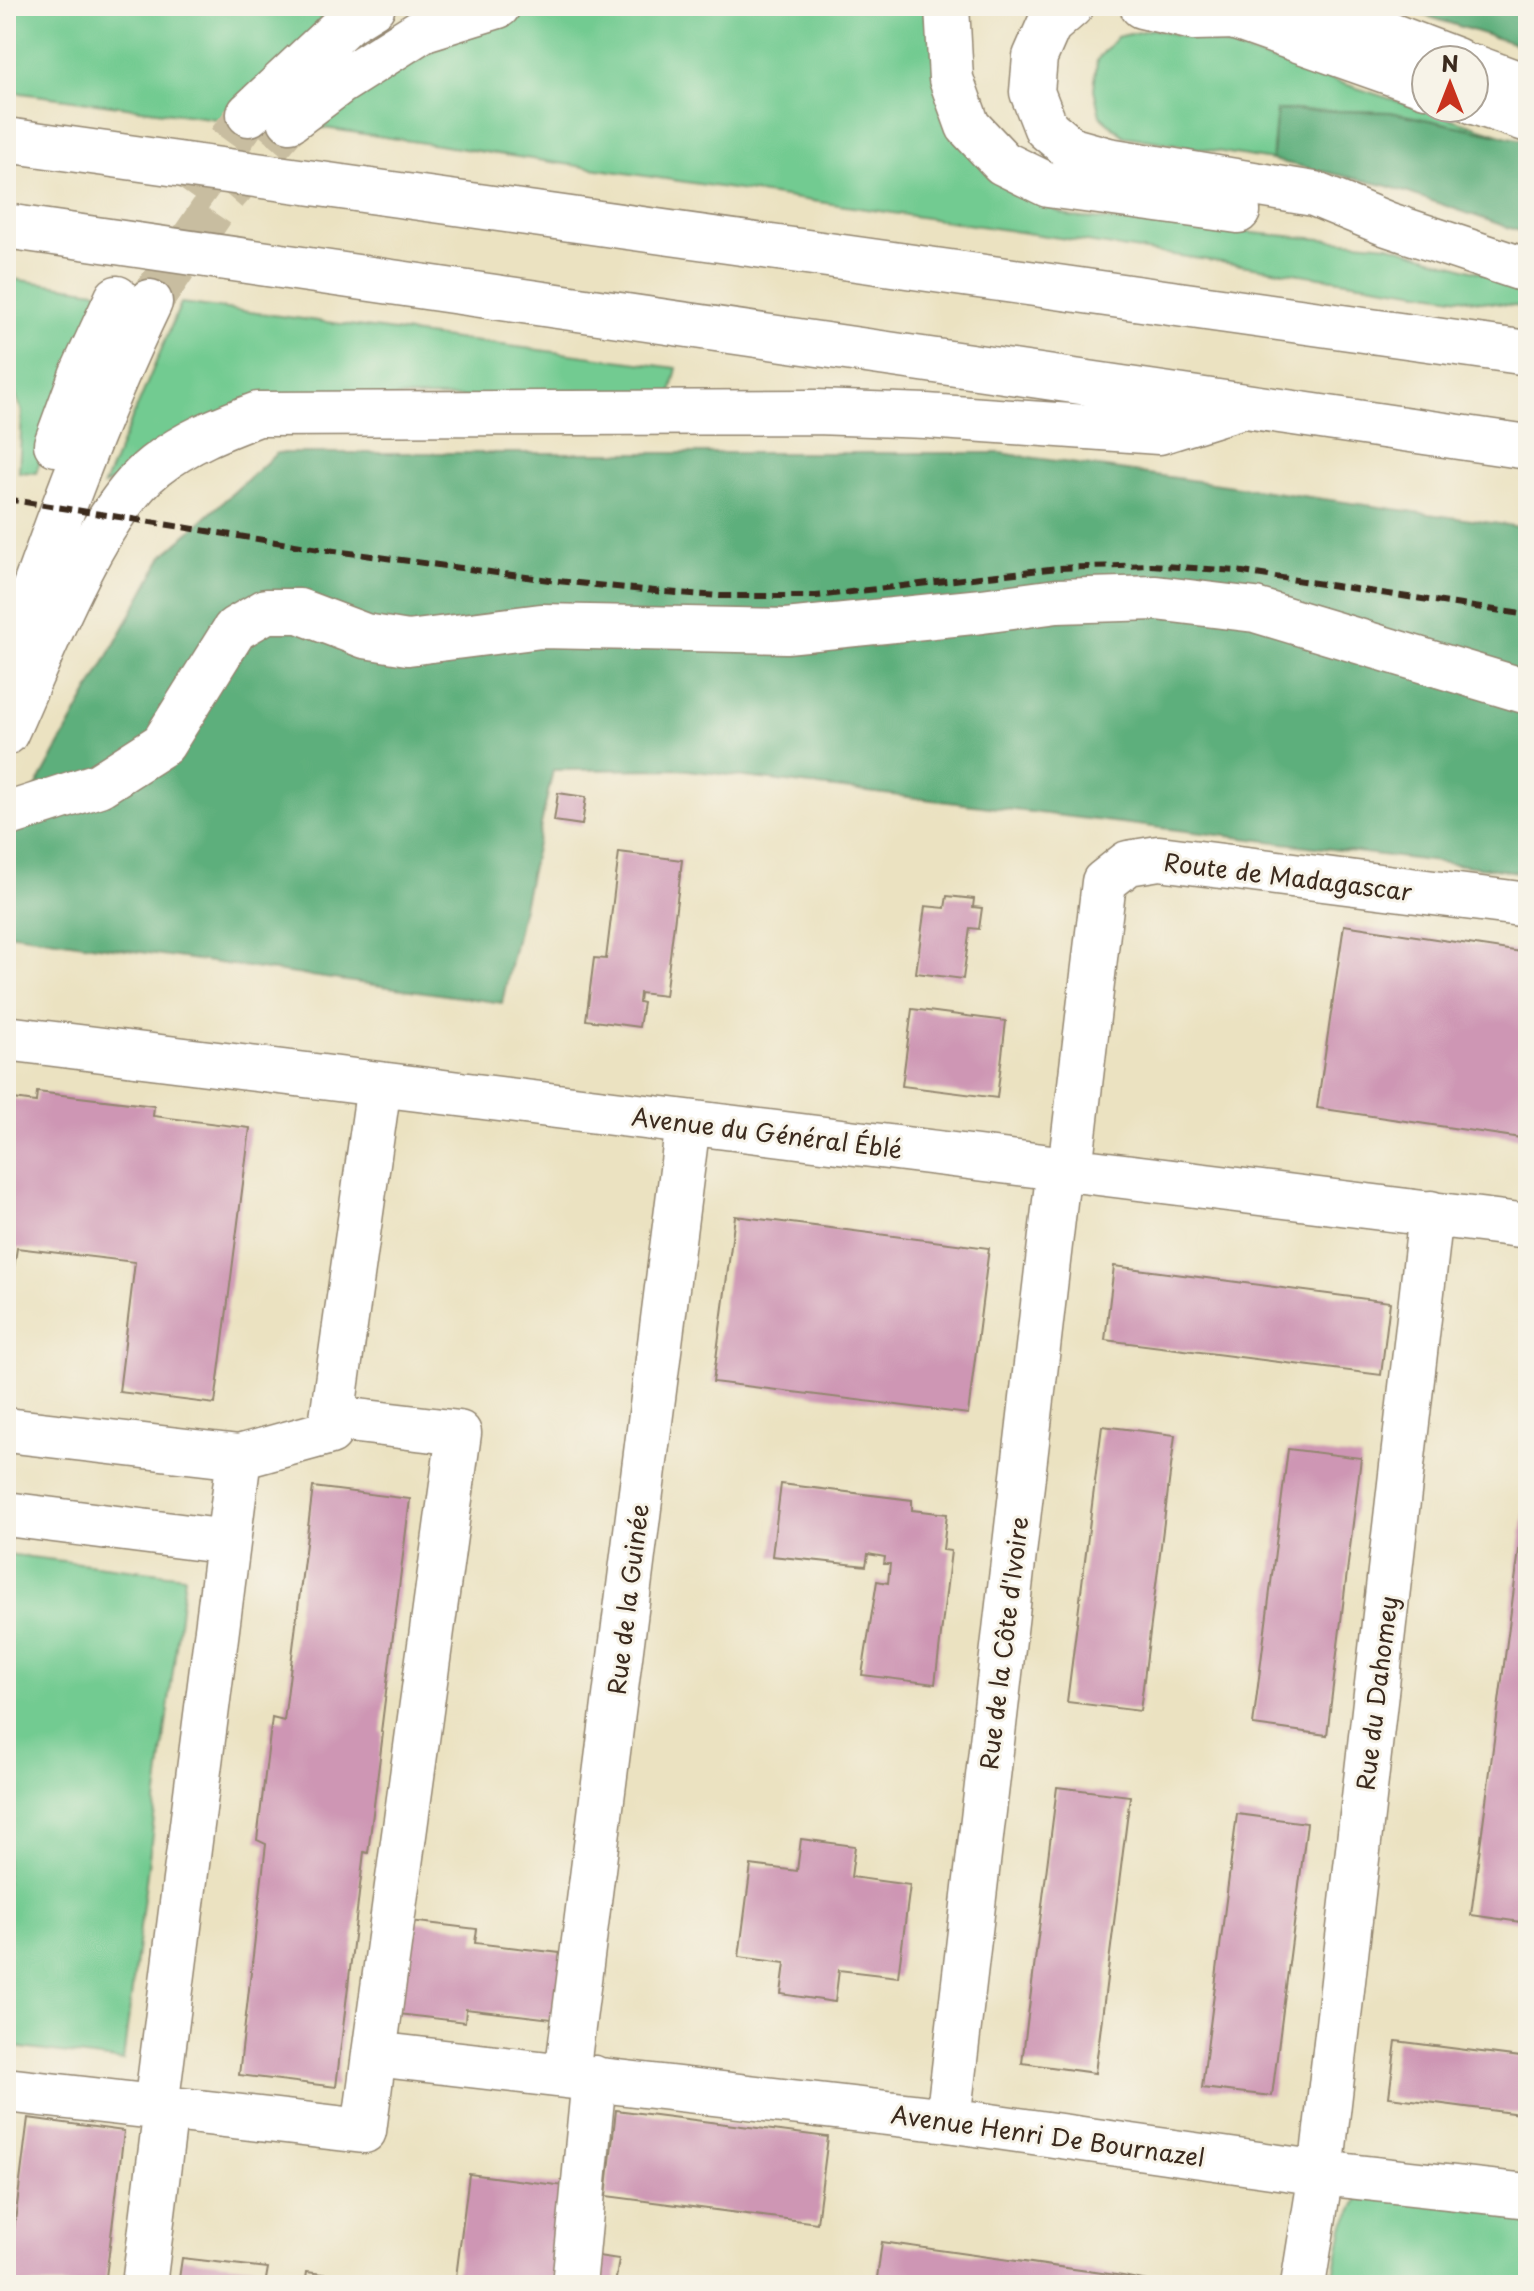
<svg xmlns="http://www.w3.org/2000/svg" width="1534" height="2291" font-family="'Playpen Sans',sans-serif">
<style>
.green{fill:#72cb91;stroke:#567a58;stroke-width:2}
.forest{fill:#5daf7b;stroke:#4c6c4c;stroke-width:2}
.building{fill:#ce96b4}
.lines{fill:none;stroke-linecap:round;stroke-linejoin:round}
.major-tunnel{stroke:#c8bda0;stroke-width:44;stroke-dasharray:44 22;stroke-linecap:butt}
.minor-casing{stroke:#938670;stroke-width:47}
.major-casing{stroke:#938670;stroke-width:47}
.highway-casing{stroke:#938670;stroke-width:47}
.minor{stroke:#fff;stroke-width:44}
.major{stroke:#fff;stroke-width:44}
.highway{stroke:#fff;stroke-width:44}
.rail{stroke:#3b2a1e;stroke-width:6;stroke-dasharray:12 6;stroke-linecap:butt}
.labels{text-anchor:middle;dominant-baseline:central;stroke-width:6;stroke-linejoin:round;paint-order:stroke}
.street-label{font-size:24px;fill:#3b2a1e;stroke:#f7f3e8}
</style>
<rect width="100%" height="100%" fill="#f7f3e8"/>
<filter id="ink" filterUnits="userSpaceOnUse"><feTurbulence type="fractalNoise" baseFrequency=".0125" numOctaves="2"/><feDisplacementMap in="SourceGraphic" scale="16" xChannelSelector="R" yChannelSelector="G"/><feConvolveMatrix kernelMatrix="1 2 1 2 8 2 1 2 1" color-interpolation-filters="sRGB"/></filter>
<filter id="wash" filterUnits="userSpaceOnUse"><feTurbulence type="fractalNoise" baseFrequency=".006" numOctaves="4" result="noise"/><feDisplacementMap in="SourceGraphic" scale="32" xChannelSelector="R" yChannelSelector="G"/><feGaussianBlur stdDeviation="1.8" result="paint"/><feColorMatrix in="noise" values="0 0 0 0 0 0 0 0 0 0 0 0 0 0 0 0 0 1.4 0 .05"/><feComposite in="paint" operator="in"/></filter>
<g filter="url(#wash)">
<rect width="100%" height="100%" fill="#ebe2c1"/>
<!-- green -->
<path class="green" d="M6,6H326L327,10L303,42L224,120L6,91Z
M547,6H941L973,152L1009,191L1071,217L1389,245L1528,287V308L317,127C386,79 463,24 547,6Z
M1152,29L1224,45L1505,136L1390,112L1277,110L1272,160L1124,136L1100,116L1094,89L1097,60L1117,37Z
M6,278L110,293L72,370L36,473L19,472L22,412L6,370Z
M181,303L677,368L670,398L307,397L104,485Z
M6,1554L185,1576L123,2061L6,2046Z
M1362,2193L1528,2217V2285H1332L1343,2228Z"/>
<!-- forest -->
<path class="forest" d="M1395,6H1528V48Z
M1277,110L1390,112L1528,141V234L1388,186L1272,160Z
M277,453H1000L1528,528V873L680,769L553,770L502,1003L6,933V842L163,556Z"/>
<g id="blocks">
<!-- building -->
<path class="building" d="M558,793L586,797L582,825L554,821Z
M619,852L682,860L665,996L640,993L639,1002L643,1003L639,1027L586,1020L594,958L606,959Z
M947,896L974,899L973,907L982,908L979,929L970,928L963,979L916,973L925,906L945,908Z
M1344,925L1528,953V1139L1317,1108Z
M912,1009L1006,1021L997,1098L902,1086Z
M37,1092L154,1106L153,1116L250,1128L215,1404L119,1392L135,1262L17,1248L6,1318V1098L36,1102Z
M735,1216L989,1248L968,1414L713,1382Z
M1114,1266L1390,1302L1381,1375L1105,1340Z
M1102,1426L1175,1435L1140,1711L1067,1702Z
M1288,1449L1361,1458L1327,1735L1253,1725Z
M781,1484L912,1500V1510L947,1514L943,1550L951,1551L935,1684L862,1675L877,1581L888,1583L890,1564H884L885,1557L868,1554L866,1566L772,1556Z
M313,1487L410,1499L381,1732L383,1733L368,1853L364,1852L336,2087L239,2075L266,1844L257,1840L272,1718L284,1721Z
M1526,1497H1528V1923L1471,1915Z
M1057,1787L1130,1796L1095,2073L1022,2063Z
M1237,1814L1307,1823L1272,2096L1202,2088Z
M801,1839L855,1846L851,1877L910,1885L898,1977L839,1970L835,2002L781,1994L785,1963L739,1957L751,1865L797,1871Z
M410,1921L477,1929L475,1943L568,1954L560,2020L466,2009L465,2022L398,2014Z
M1396,2041L1528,2058V2115L1389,2097Z
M616,2110L828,2137L817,2223L606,2196Z
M28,2118L124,2131L105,2285H7Z
M469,2174L565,2186L553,2285H455Z
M882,2242L1123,2276L1167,2285H876Z
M598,2256L619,2259L615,2285H595Z
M182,2258L268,2268L265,2285H163L164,2278L179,2279Z
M307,2272L375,2281V2285H305Z"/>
</g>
</g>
<g filter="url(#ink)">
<use href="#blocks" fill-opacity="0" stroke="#938670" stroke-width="2"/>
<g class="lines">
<!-- major-tunnel -->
<path class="major-tunnel" d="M190,196L249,114
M150,302L219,201L290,120"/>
<defs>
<path id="minor" d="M6,815L99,785L163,744L235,629L266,611H299L365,636L408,643L541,626L786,631L982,611L1057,601L1156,598L1255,610L1528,692
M6,1038L1528,1226
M1070,1169L1104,882L1128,863L1159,858L1528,905
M332,1418L459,1433L374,2054
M6,1430L239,1457L156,2107
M239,1457L330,1432L379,1085
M6,1514L228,1542
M567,2074L688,1123
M6,2090L364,2131L374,2054L948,2120L1321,2173L1528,2196
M948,2120L1059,1167
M144,2285L166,2108
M574,2285L594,2078
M1303,2285L1321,2173L1431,1213"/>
<path id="major" d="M1202,6L1426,85
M1314,6L1456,60
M1474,67L1528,87
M1474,102L1528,120
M249,114L347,22L373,6
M290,120L339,83L424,29L498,6
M56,444L81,376L117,298
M6,669C49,544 93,421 150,302"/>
<path id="highway" d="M947,6L951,79L968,126L1003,163L1048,185L1238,211
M1071,6L1049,25L1035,57L1032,92L1046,128L1072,150L1108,160L1314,194L1387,224L1528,271
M1142,6L1194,18L1237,17
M424,29L440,6
M6,140L1528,353
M6,226L1528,447
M6,733C40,659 93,515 155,466C187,441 221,428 258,414L816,412L926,416L1159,432L1236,408"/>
</defs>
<!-- minor casing -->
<use href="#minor" class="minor-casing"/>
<!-- major casing -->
<use href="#major" class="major-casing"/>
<!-- highway casing -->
<use href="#highway" class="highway-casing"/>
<!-- minor -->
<use href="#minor" class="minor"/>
<!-- major -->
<use href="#major" class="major"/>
<!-- highway -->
<use href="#highway" class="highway"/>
<!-- rail -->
<path class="rail" d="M6,499L320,549L549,580L664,592L720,596H816L1058,568L1151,565L1236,571L1528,615"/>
</g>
</g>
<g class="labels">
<!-- street labels -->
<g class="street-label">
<text transform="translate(1288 876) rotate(7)">Route de Madagascar</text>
<text transform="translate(767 1132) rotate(7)">Avenue du Général Éblé</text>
<text transform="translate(627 1599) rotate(-83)">Rue de la Guinée</text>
<text transform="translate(1003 1643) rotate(-83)">Rue de la Côte d'Ivoire</text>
<text transform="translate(1376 1693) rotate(-83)">Rue du Dahomey</text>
<text transform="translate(1048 2135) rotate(8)">Avenue Henri De Bournazel</text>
</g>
</g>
<!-- margin -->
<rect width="1534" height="2291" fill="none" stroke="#f7f3e8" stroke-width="32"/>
<!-- north arrow -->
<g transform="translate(1450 84)"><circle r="38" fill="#f7f3e8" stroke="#aca397" stroke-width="2"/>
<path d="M0-6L14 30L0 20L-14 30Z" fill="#c8321e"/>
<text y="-12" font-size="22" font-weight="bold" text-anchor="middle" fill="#3b2a1e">N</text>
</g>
</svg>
